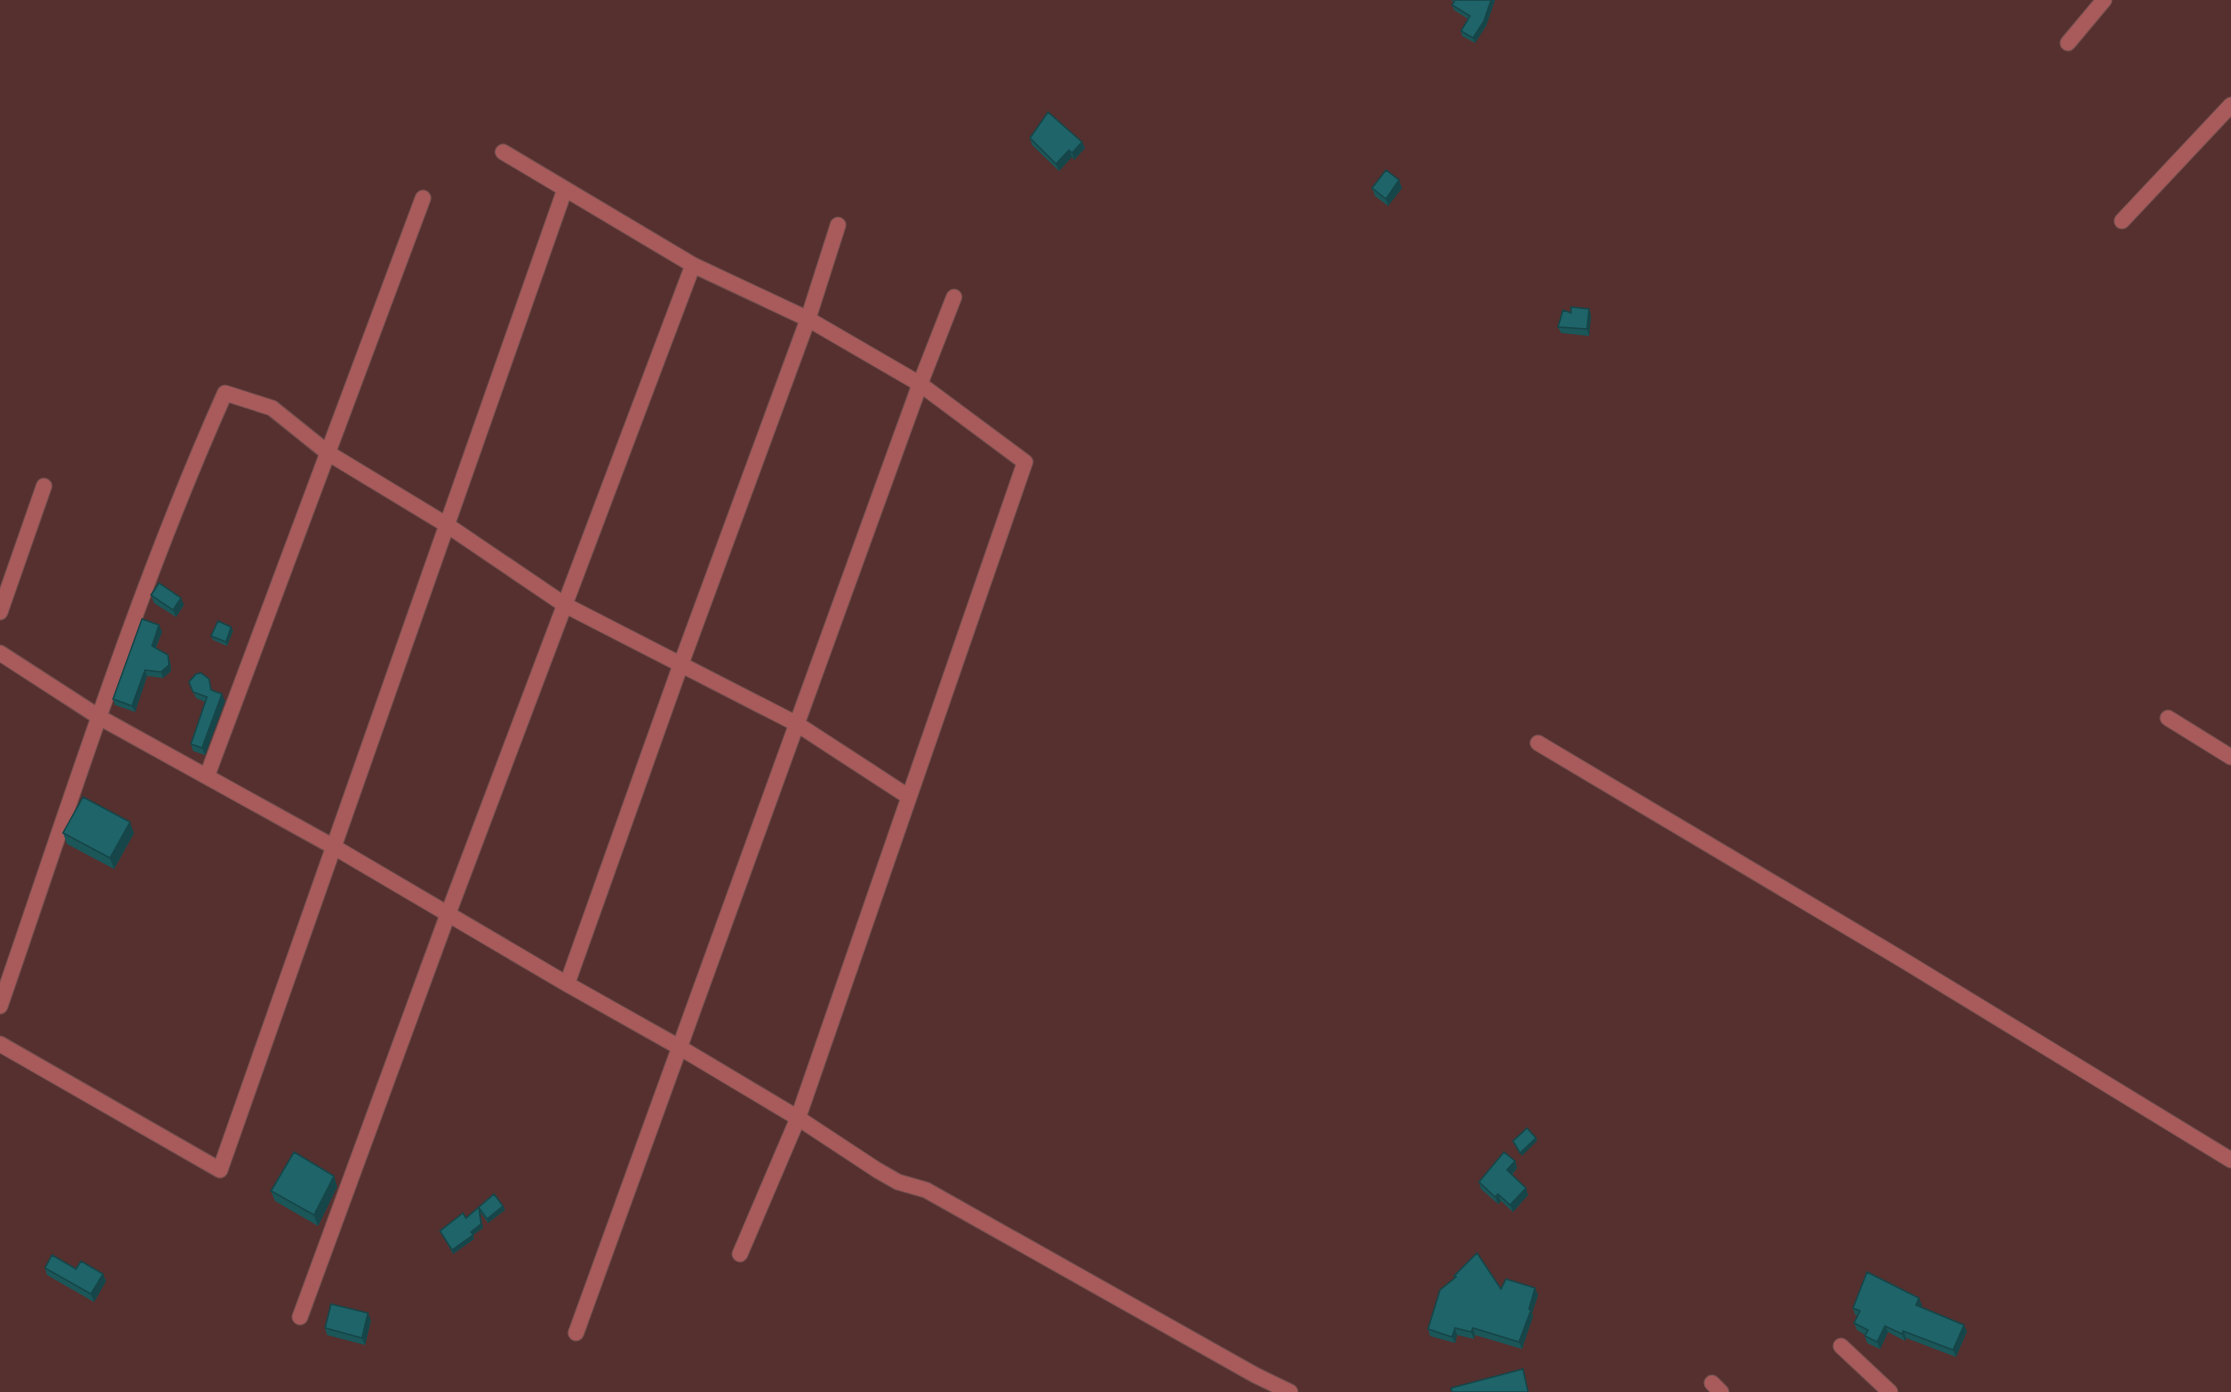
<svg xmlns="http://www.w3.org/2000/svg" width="2231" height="1392" font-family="'Fira Sans',sans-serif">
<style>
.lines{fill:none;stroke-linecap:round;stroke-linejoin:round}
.street-casing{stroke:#734f4e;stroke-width:17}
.street{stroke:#a95b5b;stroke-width:15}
.wall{fill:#1b5659}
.shaded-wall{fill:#164649}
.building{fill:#1f6468;stroke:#164649;stroke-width:1.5}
</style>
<rect width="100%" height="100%" fill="#56302f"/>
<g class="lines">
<defs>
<path id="street" d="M2068,43L2104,0
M503,152L693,265L808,319L920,384L1025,462L798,1118L740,1254
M2122,221L2231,105
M0,612L44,486
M0,653L99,717L334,847L567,984L679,1047L798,1118L877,1170L898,1182L926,1190L1255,1375L1290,1392
M2168,718L2231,757
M1538,743L1903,960L2231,1160
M207,776L423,198
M567,984L681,664L808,319L838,225
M0,1006C71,801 136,592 225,393L272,408L328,453L447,525L565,605L797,724L909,797
M0,1044L220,1170L565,189
M300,1317L448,914L693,265
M576,1333L920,384L954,297
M1841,1346L1890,1392
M1712,1383L1721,1392"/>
</defs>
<!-- street casing -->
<use href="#street" class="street-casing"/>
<!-- street -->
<use href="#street" class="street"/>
</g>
<!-- wall -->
<path class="wall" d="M1451,0H1495L1486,26L1475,43L1462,36L1461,31L1468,19L1454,10L1452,5L1454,2Z
M1030,138L1082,142L1085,148L1074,160L1072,157L1059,171L1032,145Z
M1372,188H1402L1388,206L1375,196Z
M1571,313L1591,315L1589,336L1561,333L1558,327Z
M151,595L184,605L176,617L154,603Z
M159,625L162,632L156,648L170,661L171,671L163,678L147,676L135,712L115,705L113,699Z
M231,627L233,631L227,646L213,640L211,636Z
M209,679L212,691L225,701L205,755L193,751L191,744L205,702L196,698L189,682Z
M63,833H134L114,869L67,844Z
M1515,1161L1517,1168L1512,1175L1528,1195L1513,1212L1501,1201L1498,1204L1481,1189L1479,1182Z
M334,1176L337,1187L318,1226L275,1201L271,1191Z
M494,1194L505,1210L488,1223L480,1212L483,1228L473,1235L474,1239L453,1254L440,1231L466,1218Z
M45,1268L76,1269L103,1274L106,1281L94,1302L47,1275Z
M1454,1276L1501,1289L1535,1288L1538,1295L1532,1313L1533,1316L1522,1349L1475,1335L1474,1339L1457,1335L1455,1343L1430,1336L1428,1329L1455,1278Z
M1922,1305L1921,1307L1967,1331L1956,1357L1906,1338L1905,1341L1888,1332L1880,1349L1867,1343L1865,1336V1335L1857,1330L1854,1323L1858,1316L1855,1315L1853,1308Z
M371,1320L365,1345L327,1335L325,1328Z"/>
<!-- shaded-wall -->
<path class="shaded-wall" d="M1491,0H1495L1486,26L1475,43L1473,38Z
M1082,142L1085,148L1074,160L1072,153Z
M1069,150L1072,157L1059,171L1056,164Z
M1399,180L1402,188L1388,206L1386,199Z
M1589,309L1591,315L1589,336L1587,329Z
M181,598L184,605L176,617L173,610Z
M159,625L162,632L154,652L152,646Z
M231,627L233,631L227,646L226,642Z
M168,655L170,661L171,671L163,678L161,672Z
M145,670L147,676L135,712L132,706Z
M222,694L225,701L205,755L202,748Z
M130,822L134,833L114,869L110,858Z
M1536,1138L1537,1141L1522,1156L1520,1153Z
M1515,1161L1517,1168L1509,1177L1507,1170Z
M334,1176L337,1187L318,1226L314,1215Z
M1526,1188L1528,1195L1513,1212L1510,1205Z
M1498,1194L1501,1201L1498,1204L1495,1197Z
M503,1206L505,1210L488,1223L487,1219Z
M479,1208L483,1228L473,1235L474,1239L453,1254L452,1250L471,1232Z
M103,1274L106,1281L94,1302L91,1294Z
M1535,1288L1538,1295L1532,1313L1533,1316L1522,1349L1519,1342Z
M1919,1298L1922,1305L1918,1312L1916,1305Z
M368,1313L371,1320L365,1345L362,1338Z
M1964,1325L1967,1331L1956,1357L1953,1350Z
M1885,1326L1888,1332L1880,1349L1877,1342Z
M1455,1328L1457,1335L1455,1343L1452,1337Z
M1473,1328L1475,1335L1474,1339L1471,1332Z
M1903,1331L1906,1338L1905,1341L1902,1334Z"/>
<!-- building -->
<path class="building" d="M1455,0H1491L1484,21L1473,38L1461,31L1470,16L1452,5Z
M1048,112L1082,142L1072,153L1069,150L1056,164L1030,138Z
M1386,170L1399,180L1386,199L1372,188Z
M1571,307L1589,309L1587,329L1558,327L1563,310L1571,313Z
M159,583L181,598L173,610L151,595Z
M142,619L159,625L152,646L168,655L169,665L161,672L145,670L132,706L113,699Z
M218,621L231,627L226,642L211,636Z
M201,673L209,679L211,690L222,694L202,748L191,744L207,697L193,692L189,682L196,674Z
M83,797L130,822L110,858L63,833Z
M1527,1128L1536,1138L1520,1153L1513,1141Z
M294,1152L334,1176L314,1215L271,1191Z
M1504,1152L1515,1161L1507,1170L1526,1188L1510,1205L1498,1194L1495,1197L1479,1182Z
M494,1194L503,1206L487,1219L479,1208L481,1224L471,1232L473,1235L452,1250L440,1231L463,1213L466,1218Z
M1477,1253L1501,1289L1506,1279L1535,1288L1529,1309L1531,1310L1519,1342L1473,1328L1471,1332L1455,1328L1452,1337L1428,1329L1440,1290L1456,1277L1454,1276Z
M52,1255L76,1269L81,1261L103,1274L91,1294L45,1268Z
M1867,1272L1919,1298L1916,1305L1964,1325L1953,1350L1903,1331L1902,1334L1885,1326L1877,1342L1865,1336L1868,1330L1854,1323L1860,1311L1853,1308Z
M331,1304L368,1313L362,1338L325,1328Z
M1523,1369L1528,1392H1452L1451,1388Z"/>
</svg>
